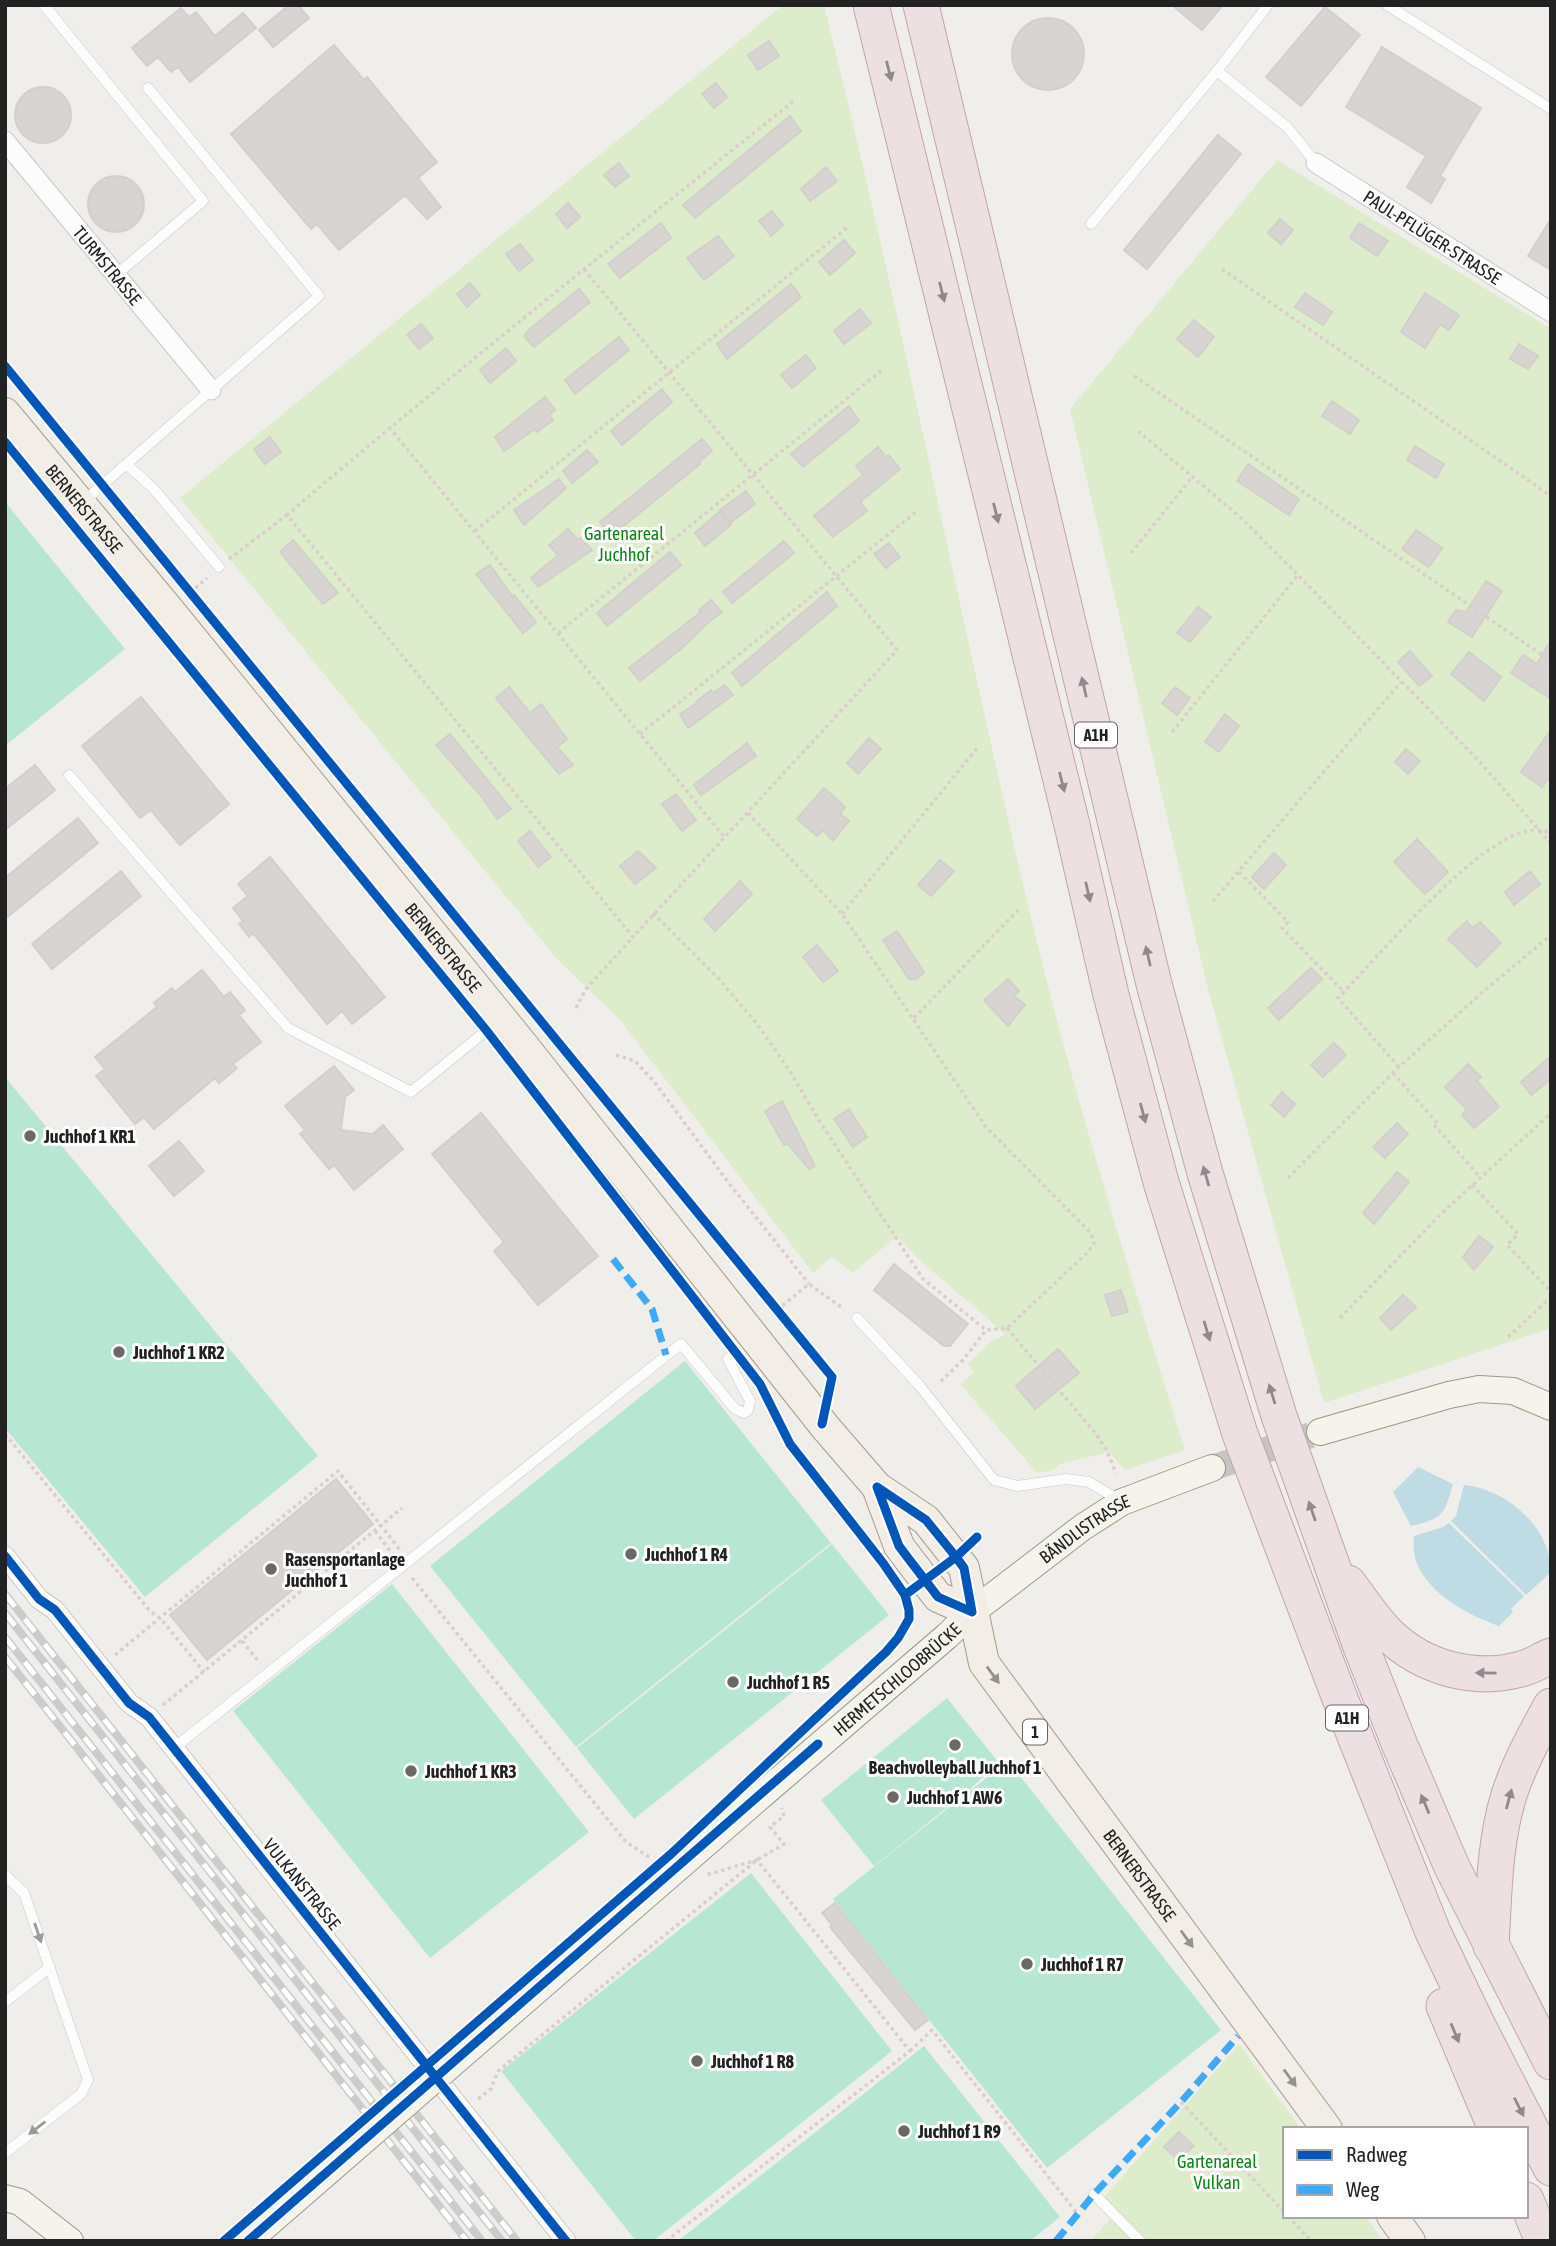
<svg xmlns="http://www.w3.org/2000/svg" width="1556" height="2246" font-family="'Asap Condensed',sans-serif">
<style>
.grass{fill:#ddeccb}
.pitch{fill:#b7e6d2}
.water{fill:#bfdbe3}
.building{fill:#d7d4d2;stroke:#d3d0cc;stroke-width:2}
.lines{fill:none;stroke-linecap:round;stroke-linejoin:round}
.secondary-tunnel{stroke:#c7c5c3;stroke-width:26;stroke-dasharray:26 13;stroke-linecap:butt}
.lane-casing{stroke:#c9c8c7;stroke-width:11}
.street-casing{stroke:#c9c8c7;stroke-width:21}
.secondary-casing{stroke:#999a82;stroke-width:28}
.primary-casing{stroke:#a79c86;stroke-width:32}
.highway-casing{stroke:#c5a2ac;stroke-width:37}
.path{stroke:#dccecd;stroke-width:3.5;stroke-dasharray:3.5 3.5;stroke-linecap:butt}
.lane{stroke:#fdfcfc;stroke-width:10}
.street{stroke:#fdfcfc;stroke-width:19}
.secondary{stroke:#f4f4ed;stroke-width:26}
.primary{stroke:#f3ede7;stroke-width:30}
.highway{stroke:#ece0e2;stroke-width:35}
.rail-casing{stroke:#ccc;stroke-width:8}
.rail{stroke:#fff;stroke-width:5;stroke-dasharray:16;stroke-linecap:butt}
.secondary-bridge-casing{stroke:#999a82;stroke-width:28;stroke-linecap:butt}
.secondary-bridge{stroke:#f4f4ed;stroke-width:26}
.quiet{stroke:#3fa9f5;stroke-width:7;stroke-dasharray:14 7;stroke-linecap:butt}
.cycleway-casing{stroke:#fff;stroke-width:13}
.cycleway{stroke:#0057b8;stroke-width:9}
.oneway{fill:#918a8c}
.oneway2{fill:#95928e}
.oneway3{fill:#9a9a9a}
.poi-dot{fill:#6a6968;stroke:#fff;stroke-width:2.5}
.labels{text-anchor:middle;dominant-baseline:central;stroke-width:6;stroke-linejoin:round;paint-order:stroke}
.shield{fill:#fff;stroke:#646464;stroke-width:2}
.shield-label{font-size:16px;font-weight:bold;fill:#222}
.street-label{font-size:18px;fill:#222;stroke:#fff}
.park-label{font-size:18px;fill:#0c8416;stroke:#fff}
.poi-label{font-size:18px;font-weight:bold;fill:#222;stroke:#fff;text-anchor:start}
</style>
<rect width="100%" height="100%" fill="#f0eeeb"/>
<!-- grass -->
<path class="grass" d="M783,5H824C900,308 959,614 1031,918C1074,1097 1130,1274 1185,1450L1125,1470L1109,1452L1060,1464L1053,1470L1037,1473L960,1384L974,1373L968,1364L991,1341L1005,1335C970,1299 929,1274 897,1236L853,1273L832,1257L813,1273L621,1021L557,959L180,498Z
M1277,160L1551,329V1328L1324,1403L1208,989L1070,409Z
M1239,2044L1301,2129H1285V2216H1365L1383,2241H1090L1112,2218L1098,2204Z"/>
<!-- pitch -->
<path class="pitch" d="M5,502L125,649L5,746Z
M5,1077L318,1456L145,1597L5,1428Z
M685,1361L831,1543L576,1747L430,1566Z
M832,1544L889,1615L634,1819L577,1748Z
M392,1584L589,1832L430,1958L233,1711Z
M947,1698L999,1763L964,1794L874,1866L821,1800Z
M1008,1761L1221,2030L1047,2168L833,1899Z
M751,1873L892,2051L653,2241H636L501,2071Z
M924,2046L1060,2217L1030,2241H678Z"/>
<!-- water -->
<path class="water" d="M1418,1467L1453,1484C1444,1516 1443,1518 1411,1526L1393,1492Z
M1464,1485C1506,1489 1551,1527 1551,1572L1526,1595L1451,1521L1456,1516Z
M1449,1523L1524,1596L1511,1609L1513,1612L1499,1626C1462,1613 1407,1583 1414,1536L1443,1527Z"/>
<!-- building -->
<path class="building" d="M289,5H298L309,18L273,47L259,30Z
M1172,5H1223L1202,30Z
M1325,7L1360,35L1301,106L1266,77Z
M181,8L189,17L196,12L215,36L243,13L256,28L190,82L178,67L171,72L158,57L147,66L132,48Z
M1012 54a36 36 0 1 1 72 0a36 36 0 1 1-72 0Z
M769,41L779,56L758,70L748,55Z
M334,45L364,80L367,77L437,162L418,178L441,207L427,219L405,195L339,250L317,224L311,229L231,134Z
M1382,47L1481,108L1440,176L1445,179L1431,203L1407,187L1426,156L1346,107Z
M716,83L727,97L714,108L702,94Z
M15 115a28 28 0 1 1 56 0a28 28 0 1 1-56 0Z
M790,116L801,131L695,218L683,205Z
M1218,135L1241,154L1147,269L1124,250Z
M619,163L629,176L615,187L604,175Z
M826,167L837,181L810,201L801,189Z
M88 204a28 28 0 1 1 56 0a28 28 0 1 1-56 0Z
M568,203L580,217L567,228L556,214Z
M772,211L783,225L771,236L759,221Z
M1280,219L1293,230L1281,244L1268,233Z
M1551,219V270L1528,256Z
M661,223L671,238L620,278L608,264Z
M1359,223L1388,241L1377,256L1350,238Z
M718,236L734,256L704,280L687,258Z
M844,240L855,253L830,275L819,262Z
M520,244L533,260L519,271L506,254Z
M470,283L480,295L467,307L457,294Z
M791,284L801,297L727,359L717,344Z
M579,289L590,302L534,347L524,336L530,329Z
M1305,293L1332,312L1323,325L1295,307Z
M1425,293L1459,315L1449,330L1440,324L1425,348L1401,332Z
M860,309L871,323L844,344L834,331Z
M1194,320L1214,337L1198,357L1177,339Z
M421,324L433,338L419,349L407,335Z
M619,337L629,350L575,394L565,380Z
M1519,344L1538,356L1528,369L1510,359Z
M506,348L516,361L490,383L480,370Z
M806,355L816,368L792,388L781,375Z
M662,389L672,402L622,445L611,431Z
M545,397L555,410L549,415L553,420L537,432L535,429L504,451L495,437Z
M1332,401L1359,420L1350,434L1322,416Z
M849,406L859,421L803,467L791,454Z
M270,437L281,452L265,464L254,449Z
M702,439L712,451L699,462L700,464L611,536L600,522Z
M1415,446L1444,464L1436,478L1407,460Z
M878,447L886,457L889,455L900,469L860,502L867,511L833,537L814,516L863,475L856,466Z
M587,450L598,462L572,483L563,471Z
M1248,464L1299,499L1289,515L1237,481Z
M559,479L566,488L524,525L514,510Z
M746,491L755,504L730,523L720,510Z
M719,512L731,525L705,546L695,533Z
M568,529L578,540L581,538L592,550L538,587L531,578L558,555L549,545Z
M1416,530L1442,548L1429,567L1402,549Z
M293,540L338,593L323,604L280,552Z
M784,541L794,553L732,603L723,592Z
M889,543L900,557L886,568L874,554Z
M670,552L681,565L607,626L597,613Z
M490,565L512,596L514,595L536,622L523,633L476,574Z
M1486,581L1502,591L1472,637L1448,622L1456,610L1466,612Z
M827,592L837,606L742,686L732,673Z
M711,600L722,612L709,622L681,649L640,681L629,668L701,612L699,610Z
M1198,607L1211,617L1190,642L1177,633Z
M1551,640V699L1511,673L1523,655L1537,664Z
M1410,651L1432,676L1419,686L1398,662Z
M1469,652L1501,677L1484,701L1451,674Z
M725,685L733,695L688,728L680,714L698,702L697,701L711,690L713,693Z
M509,687L530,713L541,704L567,739L557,747L573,765L559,774L496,698Z
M1175,687L1190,698L1177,715L1162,703Z
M141,697L229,804L180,845L151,810L140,818L82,746Z
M1225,714L1239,726L1219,752L1205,742Z
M1551,730V775L1542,787L1521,772Z
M450,734L511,809L497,819L482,797L436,745Z
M869,738L881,749L858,774L847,763Z
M747,743L756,756L701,795L694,785Z
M1406,749L1420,761L1408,774L1395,762Z
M35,765L55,790L5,830V789Z
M824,788L845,807L840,814L849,821L833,841L823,830L817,836L797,819Z
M676,794L696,820L682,831L662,804Z
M78,818L98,843L5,919V878Z
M530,831L551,857L538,867L518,841Z
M1417,839L1448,872L1425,894L1394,862Z
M638,851L656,868L635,884L620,866Z
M1274,853L1286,865L1264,889L1252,877Z
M270,857L385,997L352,1024L342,1011L327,1024L253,933L249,937L239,924L243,921L233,908L248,896L238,884Z
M940,860L954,871L931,896L918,885Z
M121,871L141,896L52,969L32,944Z
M1530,871L1540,884L1514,905L1505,892Z
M740,881L752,894L715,931L704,919Z
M1467,921L1472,928L1480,922L1501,943L1477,967L1448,939Z
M897,931L924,972L916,979H909L883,940Z
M817,945L838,971L823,982L803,957Z
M1311,968L1322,979L1279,1020L1268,1008Z
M202,970L224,997L230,992L245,1010L239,1015L261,1042L233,1064L237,1068L219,1083L215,1078L154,1129L144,1117L135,1124L96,1076L105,1069L95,1057L157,1007L154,1003L172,988L175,992Z
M1008,979L1019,991L1014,996L1025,1005L1008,1026L984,1000Z
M1334,1043L1346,1055L1323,1077L1311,1065Z
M1551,1056V1079L1531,1095L1521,1082Z
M1468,1064L1481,1077L1477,1081L1499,1107L1474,1128L1462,1115L1467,1110L1445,1087Z
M334,1066L354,1090L345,1097L341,1130L373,1134L383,1125L403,1149L354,1190L334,1165L329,1169L300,1134L305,1130L285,1106Z
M1282,1092L1295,1104L1284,1117L1271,1105Z
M782,1101L815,1166L809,1169L788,1144L784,1145L765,1111Z
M849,1109L867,1137L853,1147L834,1119Z
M481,1113L598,1256L538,1305L494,1251L504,1242L432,1154Z
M1397,1123L1408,1134L1385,1158L1373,1147Z
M179,1141L204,1171L174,1196L149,1166Z
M1397,1172L1409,1182L1374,1224L1363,1213Z
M1479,1236L1493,1247L1474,1270L1463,1257Z
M894,1264L968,1324L950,1346H944L874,1290Z
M1121,1290L1128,1312L1112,1316L1105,1295Z
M1403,1295L1416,1307L1391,1330L1380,1318Z
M1058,1349L1079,1373L1035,1409L1016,1386Z
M336,1479L373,1524L207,1660L170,1615Z
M835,1903L928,2020L915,2030L830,1927L832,1925L822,1913Z
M1179,2132L1194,2146L1178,2160L1164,2147Z"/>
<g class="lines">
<!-- secondary-tunnel -->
<path class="secondary-tunnel" d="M1212,1468L1320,1432"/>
<defs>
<path id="lane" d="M44,5L203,201L116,275
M1268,5L1217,71L1287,127L1316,163
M1387,5L1551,109
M1091,224L1217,71
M126,464L153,488L219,567
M84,501L319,296L148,88
M69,775L288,1028L411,1092L498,1021
M857,1318L919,1385L994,1480L1017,1486L1066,1479L1089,1482L1119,1500
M174,1748L681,1344L735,1409L744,1413L748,1410L750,1401L728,1359L736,1353
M5,1875L24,1893L88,2080L81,2094L5,2153
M5,2002L50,1967
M1094,2194L1140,2241"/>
<g id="street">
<path id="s1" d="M5,141L211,390"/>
<path id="s2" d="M1316,163L1551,312"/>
<path d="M5,1556L39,1599L55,1610L129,1703L149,1717L566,2241"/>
</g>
<g id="secondary">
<path d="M1320,1432L1449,1395L1479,1389L1513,1391L1551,1407"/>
<path id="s3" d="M764,1793L947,1636L972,1612L1083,1527L1122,1502L1212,1468"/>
<path d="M5,2198L20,2202L70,2241"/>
</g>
<g id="primary">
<path id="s4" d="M5,413L170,611L523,1045L826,1428L877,1487L926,1520L964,1568L984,1663L1327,2129"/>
<path d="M877,1487L899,1546L908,1558L938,1597L972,1612"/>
<path d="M1392,2216L1410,2241"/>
</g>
<path id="highway" d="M871,5L1072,825L1111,995L1161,1182L1240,1434L1339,1696L1433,1932L1477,2024L1551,2168
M921,5L1154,984L1205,1173L1279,1416L1360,1644L1399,1743L1452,1867L1551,2062
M1348,1583C1361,1600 1373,1619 1388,1634C1423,1668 1474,1682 1521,1669C1531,1667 1541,1660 1551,1656
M1491,1946C1494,1896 1494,1843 1509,1795C1519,1764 1535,1735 1551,1706
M1444,2006L1496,2129
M1526,2200L1543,2241"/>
</defs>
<!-- lane casing -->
<use href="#lane" class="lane-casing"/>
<!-- street casing -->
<use href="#street" class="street-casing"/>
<!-- secondary casing -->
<use href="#secondary" class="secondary-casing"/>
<!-- primary casing -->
<use href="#primary" class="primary-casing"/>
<!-- highway casing -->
<use href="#highway" class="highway-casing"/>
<!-- path -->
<path class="path" d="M584,269L897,650L633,937L287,515C453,373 624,237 795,100
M1222,269L1551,496
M1134,376L1551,661
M389,427L725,838
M1138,431L1239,516L1298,575L1479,761L1551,844
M475,531L849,226
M1131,553L1193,476
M229,559L287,515
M190,593L207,578
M558,633L882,370
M1172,732L1298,575
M640,734L916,512
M748,813L842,914L986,1127L1091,1233L1094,1244L1086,1254L1007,1328L986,1330L963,1360L938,1384
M1239,872L1288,922L1282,928L1344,992
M1213,901L1401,682
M653,913L719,979L757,1024L791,1073L820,1122L923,1279L986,1330
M842,914L978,747
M576,1008L586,989L633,937
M914,1018L1021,907
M616,1055L635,1061L656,1084L728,1182L809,1284
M1399,1067L1338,998C1376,959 1478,837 1529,831C1536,830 1544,831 1551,832
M1393,1073L1438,1124L1435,1126L1480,1177
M1288,1178L1399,1067L1485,990L1551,935
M1472,1185L1518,1234L1507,1245L1551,1292
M777,1310L809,1284L844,1309
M1340,1318L1442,1213L1551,1113
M1007,1328L1096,1434L1106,1449L1116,1473
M1508,1337L1551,1297
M5,1434L149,1610L161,1619L204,1672
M375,1531L394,1556
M412,1578L626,1842L652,1859
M242,1641L260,1663
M115,1655L338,1471L401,1551
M163,1705L402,1508
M910,2051L932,2030L1077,2213
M478,2099L491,2089L498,2071L757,1860L784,1844L770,1827L784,1816L782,1808
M1181,2102L1285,2213
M1288,2216L1311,2241
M666,2241L910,2051L757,1860L706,1875"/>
<!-- lane -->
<use href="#lane" class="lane"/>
<!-- street -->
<use href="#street" class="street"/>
<!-- secondary -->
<use href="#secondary" class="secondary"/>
<!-- primary -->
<use href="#primary" class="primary"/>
<!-- highway -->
<use href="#highway" class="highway"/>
<defs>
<path id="rail" d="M5,1594L517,2241
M5,1613L502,2241
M5,1637L482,2241
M5,1657L467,2241"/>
</defs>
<!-- rail casing -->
<use href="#rail" class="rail-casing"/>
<!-- rail -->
<use href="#rail" class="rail"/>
<defs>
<path id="secondary-bridge" d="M248,2241L764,1793"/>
</defs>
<!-- secondary-bridge casing -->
<use href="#secondary-bridge" class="secondary-bridge-casing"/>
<!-- secondary-bridge -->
<use href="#secondary-bridge" class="secondary-bridge"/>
<!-- quiet -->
<path class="quiet" d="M613,1259L652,1309L666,1355
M1056,2241L1094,2194L1181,2102L1238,2036"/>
<defs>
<path id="cycleway" d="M5,366L832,1377L822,1424
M5,442L486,1030L760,1384L790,1444L883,1563L905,1595L909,1610V1619L898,1638L886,1652L671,1854L224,2241
M877,1487L926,1520L956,1557L964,1568L972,1612
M877,1487L899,1546L908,1558L938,1597L972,1612
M5,1556L39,1599L55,1610L129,1703L149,1717L566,2241
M905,1595L956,1557L977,1537
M248,2241L818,1744"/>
</defs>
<!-- cycleway casing -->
<use href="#cycleway" class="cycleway-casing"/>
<!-- cycleway -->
<use href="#cycleway" class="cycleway"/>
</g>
<!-- one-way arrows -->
<defs><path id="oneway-solid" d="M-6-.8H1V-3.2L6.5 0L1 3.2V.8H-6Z" transform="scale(1.75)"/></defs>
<g class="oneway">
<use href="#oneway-solid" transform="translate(889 71) rotate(76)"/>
<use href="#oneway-solid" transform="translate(942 292) rotate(76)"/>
<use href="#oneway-solid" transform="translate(996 513) rotate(76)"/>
<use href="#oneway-solid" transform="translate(1084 687) rotate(-103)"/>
<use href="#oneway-solid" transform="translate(1062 782) rotate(76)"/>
<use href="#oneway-solid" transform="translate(1088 892) rotate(77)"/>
<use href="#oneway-solid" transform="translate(1148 956) rotate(-103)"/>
<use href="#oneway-solid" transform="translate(1143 1113) rotate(75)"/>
<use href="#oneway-solid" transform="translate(1206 1176) rotate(-106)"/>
<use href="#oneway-solid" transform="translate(1207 1331) rotate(73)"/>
<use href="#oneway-solid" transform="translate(1272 1394) rotate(-107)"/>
<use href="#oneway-solid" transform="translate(1312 1511) rotate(-109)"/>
<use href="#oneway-solid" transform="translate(1486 1673) rotate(-179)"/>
<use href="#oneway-solid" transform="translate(1509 1799) rotate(-75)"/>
<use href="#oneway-solid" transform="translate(1425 1804) rotate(-113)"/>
<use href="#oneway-solid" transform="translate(1455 2033) rotate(67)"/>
<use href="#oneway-solid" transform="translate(1519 2107) rotate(63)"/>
</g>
<g class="oneway2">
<use href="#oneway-solid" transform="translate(993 1675) rotate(54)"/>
<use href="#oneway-solid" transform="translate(1187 1939) rotate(54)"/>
<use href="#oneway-solid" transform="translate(1290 2078) rotate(54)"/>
</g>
<g class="oneway3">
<use href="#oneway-solid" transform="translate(38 1933) rotate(71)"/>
<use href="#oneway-solid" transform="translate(37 2128) rotate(142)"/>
</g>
<!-- markers -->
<g class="poi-dot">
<circle cx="30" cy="1136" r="7"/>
<circle cx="119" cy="1352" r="7"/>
<circle cx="631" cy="1554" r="7"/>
<circle cx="271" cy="1569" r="7"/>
<circle cx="733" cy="1682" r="7"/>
<circle cx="955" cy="1745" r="7"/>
<circle cx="411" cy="1771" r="7"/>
<circle cx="893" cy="1797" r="7"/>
<circle cx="1027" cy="1964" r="7"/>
<circle cx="697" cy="2061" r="7"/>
<circle cx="904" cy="2131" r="7"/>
</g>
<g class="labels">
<!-- shield labels -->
<g class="shield">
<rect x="1075" y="722.5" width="42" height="25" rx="5"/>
<rect x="1326" y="1705.5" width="42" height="25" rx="5"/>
<rect x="1023" y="1719.5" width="24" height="25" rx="5"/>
</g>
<g class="shield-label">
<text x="1096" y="735">A1H</text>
<text x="1347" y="1718">A1H</text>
<text x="1035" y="1732">1</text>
</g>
<!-- street labels -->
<g class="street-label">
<text stroke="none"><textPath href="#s2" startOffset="138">PAUL-PFLÜGER-STRASSE</textPath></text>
<text stroke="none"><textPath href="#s1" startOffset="161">TURMSTRASSE</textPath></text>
<text stroke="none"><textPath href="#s4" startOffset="124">BERNERSTRASSE</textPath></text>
<text stroke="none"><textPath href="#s4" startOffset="691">BERNERSTRASSE</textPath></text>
<text stroke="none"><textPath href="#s3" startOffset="416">BÄNDLISTRASSE</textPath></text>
<text stroke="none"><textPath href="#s3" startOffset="175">HERMETSCHLOOBRÜCKE</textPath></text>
<text stroke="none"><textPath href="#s4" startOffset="1864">BERNERSTRASSE</textPath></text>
<text transform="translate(302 1884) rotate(51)">VULKANSTRASSE</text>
</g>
<!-- park labels -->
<g class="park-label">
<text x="624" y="533">Gartenareal<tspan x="624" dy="21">Juchhof</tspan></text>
<text x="1217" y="2161">Gartenareal<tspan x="1217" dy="21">Vulkan</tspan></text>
</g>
<!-- poi labels -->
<g class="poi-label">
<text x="44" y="1136">Juchhof 1 KR1</text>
<text x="133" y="1352">Juchhof 1 KR2</text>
<text x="645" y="1554">Juchhof 1 R4</text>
<text x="285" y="1559">Rasensportanlage<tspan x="285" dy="21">Juchhof 1</tspan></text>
<text x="747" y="1682">Juchhof 1 R5</text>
<text x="955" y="1767" text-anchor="middle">Beachvolleyball Juchhof 1</text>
<text x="425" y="1771">Juchhof 1 KR3</text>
<text x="907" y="1797">Juchhof 1 AW6</text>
<text x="1041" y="1964">Juchhof 1 R7</text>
<text x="711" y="2061">Juchhof 1 R8</text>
<text x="918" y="2131">Juchhof 1 R9</text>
</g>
</g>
<!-- border -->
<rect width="1556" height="2246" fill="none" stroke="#222222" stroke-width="14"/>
<!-- legend -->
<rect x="1283" y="2127" width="245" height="91" fill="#ffffff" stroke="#a7a7a7" stroke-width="2"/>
<rect x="1297" y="2150" width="35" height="10" fill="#0057b8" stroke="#a7a7a7" stroke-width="2"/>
<text x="1346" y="2162" font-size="21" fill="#222222">Radweg</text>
<rect x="1297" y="2185" width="35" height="10" fill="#3fa9f5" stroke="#a7a7a7" stroke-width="2"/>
<text x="1346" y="2197" font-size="21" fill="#222222">Weg</text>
</svg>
